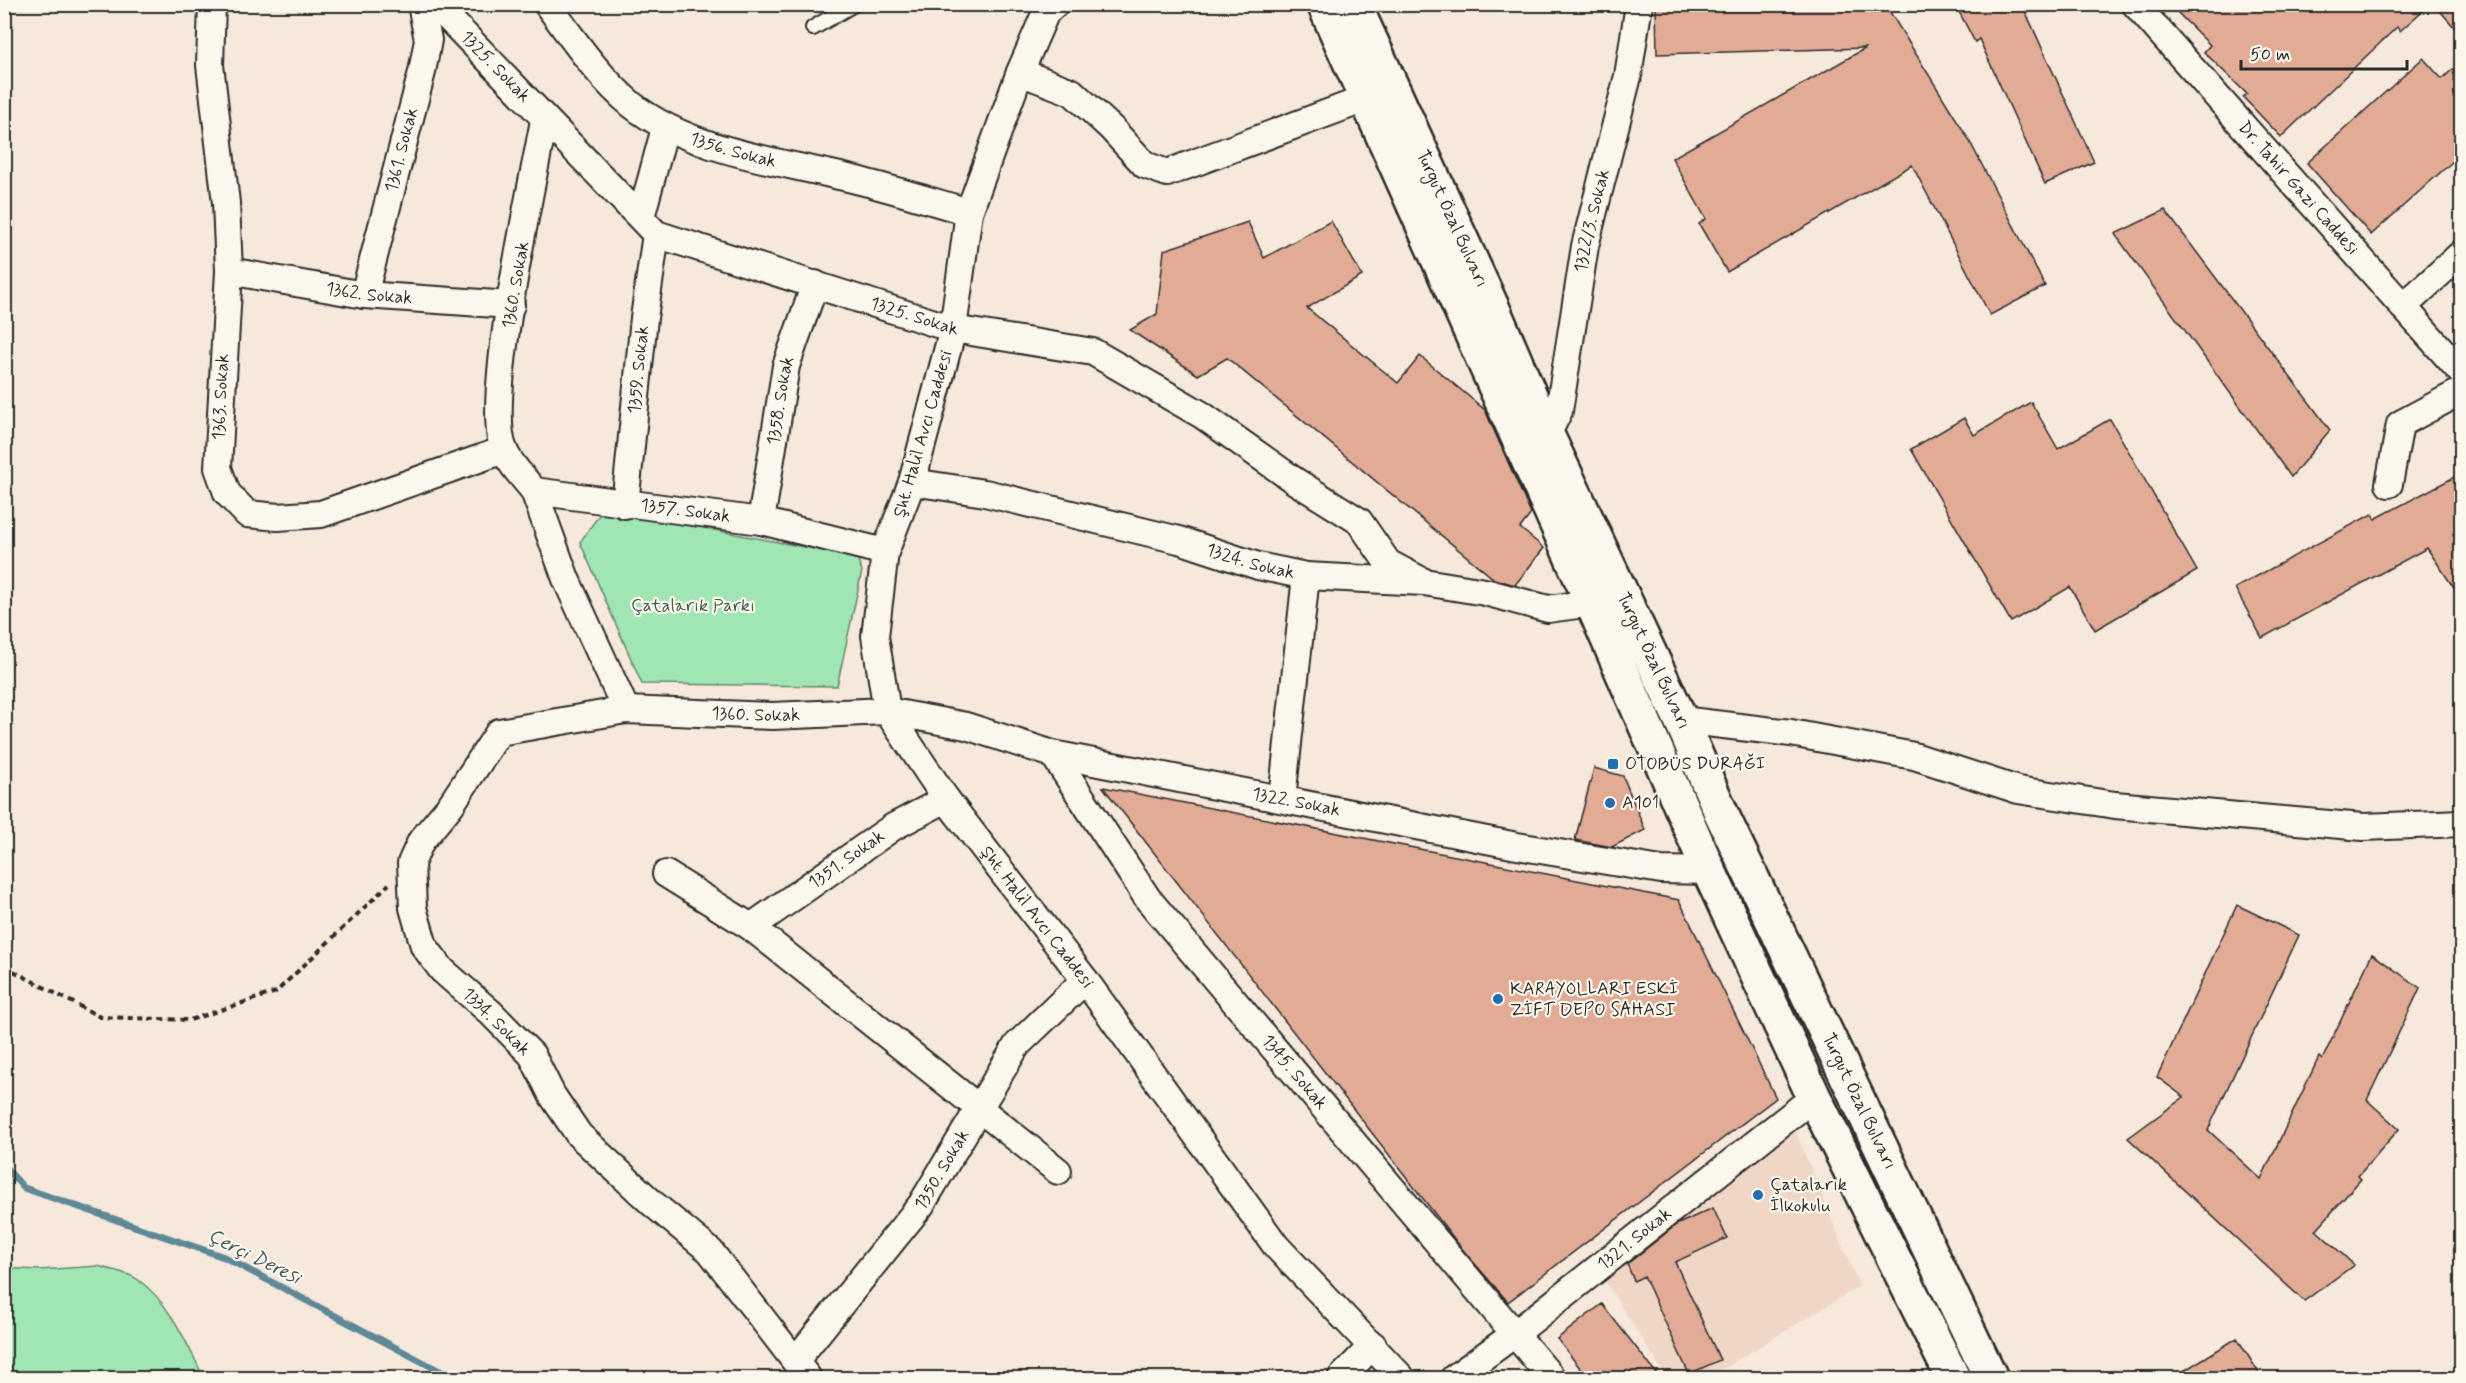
<svg xmlns="http://www.w3.org/2000/svg" width="2466" height="1383" font-family="Mynerve,sans-serif">
<style>
.built{fill:#f0d6c6}
.green{fill:#9fe6b3;stroke:#65886f;stroke-width:1.5}
.lines{fill:none;stroke-linecap:round;stroke-linejoin:round}
.stream{stroke:#5d8896;stroke-width:7}
.building{fill:#e1ab96;stroke:#2b2b2b;stroke-width:1.5}
.lane-casing{stroke:#2b2b2b;stroke-width:18}
.street-casing{stroke:#2b2b2b;stroke-width:30}
.secondary-casing{stroke:#2b2b2b;stroke-width:38}
.path{stroke:#2b2b2b;stroke-width:4;stroke-dasharray:6 4.5;stroke-linecap:butt}
.lane{stroke:#fbf7ec;stroke-width:14}
.street{stroke:#fbf7ec;stroke-width:26}
.secondary{stroke:#fbf7ec;stroke-width:33}
.poi-dot{fill:#1f6fb2;stroke:#fbf7ec;stroke-width:2}
.labels{text-anchor:middle;dominant-baseline:central;stroke-width:4.5;stroke-linejoin:round;paint-order:stroke}
.street-label{font-size:18px;fill:#2b2b2b;stroke:#fbf7ec}
.park-label{font-size:18px;fill:#485a4d;stroke:#fbf7ec}
.poi-label{font-size:18px;fill:#2b2b2b;stroke:#fbf7ec;text-anchor:start}
.water-label{font-size:20px;font-style:italic;fill:#445a61;stroke:#fbf7ec}
</style>
<rect width="100%" height="100%" fill="#f6e8db"/>
<filter id="ink" filterUnits="userSpaceOnUse"><feTurbulence type="fractalNoise" baseFrequency=".0167" numOctaves="2"/><feDisplacementMap in="SourceGraphic" scale="12" xChannelSelector="R" yChannelSelector="G"/><feConvolveMatrix kernelMatrix="1 2 1 2 8 2 1 2 1" color-interpolation-filters="sRGB"/></filter>
<g filter="url(#ink)">
<!-- built -->
<path class="built" d="M1792,1123L1859,1286L1708,1378H1667L1596,1267Z"/>
<!-- green -->
<path class="green" d="M609,510L857,557L862,571L837,686L642,684L580,542L599,515Z
M98,1266C110,1270 127,1272 137,1279C170,1302 187,1344 204,1378H5V1268L39,1270Z"/>
<g class="lines">
<!-- stream -->
<path class="stream" d="M4,1166L24,1188L224,1257L453,1378"/>
</g>
<!-- building -->
<path class="building" d="M1656,4H1885L1968,138L2045,286L1990,315L1912,165L1727,272L1699,224L1706,219L1672,158L1866,48L1657,54Z
M1955,4H2022L2094,162L2045,184L1979,39L1975,42Z
M2169,4H2430L2400,31L2397,27L2281,137L2243,97L2247,94L2204,52L2210,45Z
M2434,4H2462V36Z
M2423,58L2442,79L2462,61V153L2371,235L2307,163Z
M2165,210L2330,430L2291,477L2115,234Z
M1331,221L1362,276L1307,308L1398,383L1420,356L1485,410L1531,514L1520,528L1544,548L1515,585L1494,579L1227,358L1198,375L1130,330L1157,314L1164,250L1248,222L1264,258Z
M2031,402L2058,449L2110,419L2197,571L2095,630L2070,587L2011,622L1911,449L1964,418L1974,435Z
M2462,473V529L2453,534L2462,545V600L2427,548L2262,638L2235,588L2372,514L2375,519Z
M1594,768L1623,776L1645,830L1612,847L1575,840Z
M1103,787L1679,900L1776,1098L1508,1302L1463,1250Z
M2237,905L2299,935L2208,1130L2261,1179L2319,1057L2322,1060L2372,954L2420,988L2367,1100L2399,1129L2358,1176L2361,1179L2316,1230L2354,1265L2304,1301L2128,1138L2184,1097L2157,1077Z
M1713,1208L1727,1238L1675,1262L1720,1360L1689,1374L1644,1276L1634,1281L1627,1264L1676,1225Z
M1602,1304L1660,1378H1588L1557,1339Z
M2237,1338L2262,1378H2172Z"/>
<g class="lines">
<defs>
<path id="lane" d="M813,28L854,4"/>
<g id="street">
<path d="M212,4L210,65L226,203L229,271L218,468L227,493L247,514L278,517L321,514L504,450"/>
<path id="s1" d="M435,4L656,234L953,329L1093,352L1202,415L1295,481L1359,521L1388,563L1424,582"/>
<path id="s2" d="M547,4C573,39 599,78 632,105C694,154 789,162 864,182C899,191 934,202 969,212"/>
<path id="s3" d="M2135,4L2462,373"/>
<path d="M1020,72L1046,12L1055,4"/>
<path id="s4" d="M1365,99L1167,173L1145,165L1111,128L1072,92L1020,72L969,212L953,329L912,482L885,552L875,636L887,711L946,799L1085,980L1276,1246L1402,1378"/>
<path id="s5" d="M544,120C533,183 483,401 504,450C510,465 525,479 534,491L761,521L885,552"/>
<path d="M641,217L665,128"/>
<path id="s6" d="M229,271L364,295L511,305"/>
<path id="s7" d="M364,295L422,72L428,40L421,4"/>
<path d="M2403,307L2462,253"/>
<path id="s8" d="M1547,435L1559,411L1585,246L1628,76L1639,4"/>
<path id="s9" d="M912,482L985,493L1179,540L1258,566L1306,576L1424,582L1485,592L1548,609L1592,603"/>
<path d="M2389,484L2400,424L2462,391"/>
<path d="M534,491L566,579L626,710"/>
<path id="s10" d="M625,505L644,318L656,234"/>
<path id="s11" d="M761,521L786,366L815,284"/>
<path d="M1681,720L1791,733L1914,756L2018,790L2115,805L2363,827L2462,823"/>
<path id="s12" d="M1053,754L1148,899L1552,1378"/>
<path d="M1282,799L1306,576"/>
<path d="M666,874L751,927L1058,1171"/>
<path id="s13" d="M751,927L893,827L946,799"/>
<path id="s14" d="M796,1360L921,1205L1017,1045L1085,980"/>
<path id="s15" d="M808,1378L710,1251L652,1203L579,1135L552,1095L532,1055L491,1013L442,970L424,946L413,908L411,863L421,841L450,806L499,732L626,710L772,716L887,711L966,726L1053,754L1517,846L1661,870L1709,871"/>
<path d="M1341,1378L1373,1345"/>
<path id="s16" d="M1454,1378L1516,1333L1814,1097"/>
</g>
<g id="secondary">
<path d="M1324,4L1592,603L1709,871L1814,1097L1953,1378"/>
<path id="s17" d="M1354,4L1493,309L1547,435L1681,720L1722,815L1991,1378"/>
</g>
</defs>
<!-- lane casing -->
<use href="#lane" class="lane-casing"/>
<!-- street casing -->
<use href="#street" class="street-casing"/>
<!-- secondary casing -->
<use href="#secondary" class="secondary-casing"/>
<!-- path -->
<path class="path" d="M4,966L100,1017L190,1020L276,992L389,884"/>
<!-- lane -->
<use href="#lane" class="lane"/>
<!-- street -->
<use href="#street" class="street"/>
<!-- secondary -->
<use href="#secondary" class="secondary"/>
</g>
</g>
<!-- markers -->
<g class="poi-dot">
<rect x="1607" y="758" width="12" height="12" rx="3"/>
<circle cx="1610" cy="803" r="6"/>
<circle cx="1498" cy="999" r="6"/>
<circle cx="1758" cy="1195" r="6"/>
</g>
<g class="labels">
<!-- street labels -->
<g class="street-label">
<text stroke="none"><textPath href="#s1" startOffset="87">1325. Sokak</textPath></text>
<text stroke="none"><textPath href="#s2" startOffset="244">1356. Sokak</textPath></text>
<text stroke="none"><textPath href="#s7" startOffset="150">1361. Sokak</textPath></text>
<text stroke="none"><textPath href="#s3" startOffset="246">Dr. Tahir Gazi Caddesi</textPath></text>
<text stroke="none"><textPath href="#s17" startOffset="236">Turgut Özal Bulvarı</textPath></text>
<text stroke="none"><textPath href="#s8" startOffset="220">1322/3. Sokak</textPath></text>
<text transform="translate(516 285) rotate(-80)">1360. Sokak</text>
<text stroke="none"><textPath href="#s6" startOffset="142">1362. Sokak</textPath></text>
<text stroke="none"><textPath href="#s1" startOffset="590">1325. Sokak</textPath></text>
<text stroke="none"><textPath href="#s10" startOffset="136">1359. Sokak</textPath></text>
<text transform="translate(221 397) rotate(-87)">1363. Sokak</text>
<text stroke="none"><textPath href="#s11" startOffset="122">1358. Sokak</textPath></text>
<text transform="translate(923 434) rotate(-74)">Şht. Halil Avcı Caddesi</text>
<text stroke="none"><textPath href="#s5" startOffset="538">1357. Sokak</textPath></text>
<text stroke="none"><textPath href="#s9" startOffset="348">1324. Sokak</textPath></text>
<text stroke="none"><textPath href="#s17" startOffset="722">Turgut Özal Bulvarı</textPath></text>
<text stroke="none"><textPath href="#s15" startOffset="1084">1360. Sokak</textPath></text>
<text stroke="none"><textPath href="#s15" startOffset="1635">1322. Sokak</textPath></text>
<text stroke="none"><textPath href="#s13" startOffset="117">1351. Sokak</textPath></text>
<text stroke="none"><textPath href="#s4" startOffset="1310">Şht. Halil Avcı Caddesi</textPath></text>
<text transform="translate(496 1022) rotate(45)">1334. Sokak</text>
<text stroke="none"><textPath href="#s12" startOffset="400">1345. Sokak</textPath></text>
<text stroke="none"><textPath href="#s17" startOffset="1208">Turgut Özal Bulvarı</textPath></text>
<text stroke="none"><textPath href="#s14" startOffset="240">1350. Sokak</textPath></text>
<text stroke="none"><textPath href="#s16" startOffset="228">1321. Sokak</textPath></text>
</g>
<!-- park labels -->
<g class="park-label">
<text x="693" y="606">Çatalarık Parkı</text>
</g>
<!-- poi labels -->
<g class="poi-label">
<text x="1625" y="764">OTOBÜS DURAĞI</text>
<text x="1622" y="803">A101</text>
<text x="1510" y="989">KARAYOLLARI ESKİ<tspan x="1510" dy="21">ZİFT DEPO SAHASI</tspan></text>
<text x="1770" y="1185">Çatalarık<tspan x="1770" dy="21">İlkokulu</tspan></text>
</g>
<!-- water labels -->
<g class="water-label">
<text transform="translate(254 1257) rotate(26)">Çerçi Deresi</text>
</g>
</g>
<!-- margin -->
<rect width="2466" height="1383" fill="none" stroke="#fbf7ec" stroke-width="24"/>
<rect x="12" y="12" width="2442" height="1359" fill="none" stroke="#2b2b2b" stroke-width="2" filter="url(#ink)"/>
<!-- scale -->
<path d="M2241 60v9h166v-9" fill="none" stroke="#2b2b2b" stroke-width="3"/>
<text x="2250" y="60" font-size="18" fill="#2b2b2b" stroke="#fbf7ec" stroke-width="4.5" paint-order="stroke">50 m</text>
</svg>
